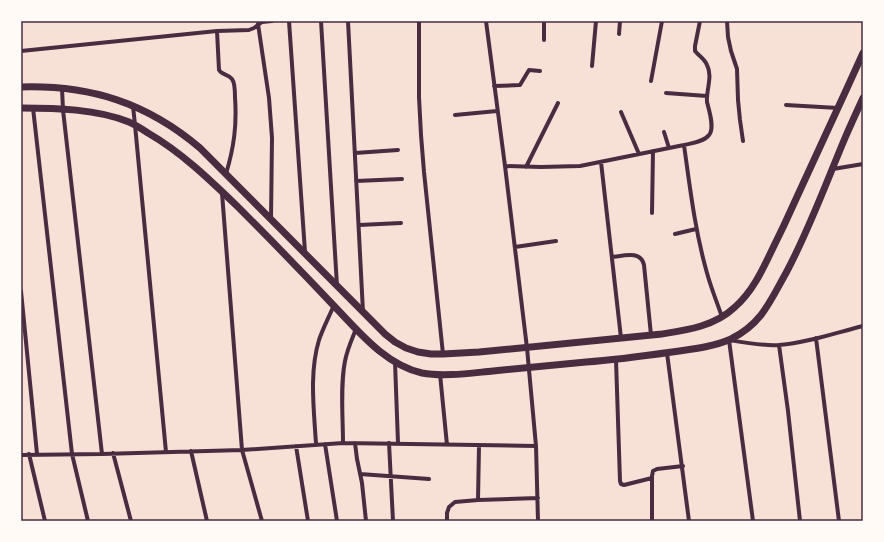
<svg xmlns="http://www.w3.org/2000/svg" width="884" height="542" font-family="'Times New Roman',serif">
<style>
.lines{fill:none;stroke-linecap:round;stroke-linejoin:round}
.minor{stroke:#4a2c40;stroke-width:4}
.tertiary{stroke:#4a2c40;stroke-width:7}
.neatline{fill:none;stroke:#4a2c40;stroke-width:1.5}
</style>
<rect width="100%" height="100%" fill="#f7e1d7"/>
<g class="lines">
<!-- minor -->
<path class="minor" d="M289,21L305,252
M321,21L337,286
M348,21L363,312
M419,21V97L421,135L424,172L443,354
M486,21L505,166L527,348L536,446L538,521
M544,21V40
M727,21L728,37L731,51L737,69L738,100L740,120L743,141
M258,24L269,98L272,138L271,219
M217,31L219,70C222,75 228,74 232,79C235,83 235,91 235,97C237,125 234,147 226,174
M619,34L620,21
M21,51L217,31L249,30L254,28L262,22L272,21
M592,66L596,21
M651,81L662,21
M494,86L520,85L529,70L540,71
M62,88L63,110L102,454
M666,93L707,96
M786,105L838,108
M133,106L135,125L166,452
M33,108L72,454L88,521
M621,112L639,154
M455,115L497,111
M664,132L669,148
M684,145C690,188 695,231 707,273C711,288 717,302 722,317
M355,153L398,150
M601,162L621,338
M505,166L541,167L580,166L684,145C692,143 704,142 709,135C715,128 709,110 707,102C706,90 713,76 707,65C705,59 699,56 695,51V46L700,21
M526,167L558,103
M833,169L863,164
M356,181L402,179
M222,193L242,450L262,521
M652,213L653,151
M359,225L401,223
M675,234L696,229
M515,247L556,241
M612,257C623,256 641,250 644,265L651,335
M21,291L37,454
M816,338L839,521
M779,345L788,411L800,521
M667,353L689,521
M616,360L620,481L621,484L624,485L652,478
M395,362L398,443
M440,374L447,445
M343,443C343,417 340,386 345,361C347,350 352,339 356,329
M355,443L357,459L362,483L366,521
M389,443L393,521
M316,444C314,410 309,373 319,340C323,328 329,317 334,305
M325,444L337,521
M296,446L308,521
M191,451L207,521
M113,453L131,521
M29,454L45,521
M21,455L102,454L242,450L343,443L536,446
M360,474L429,479
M478,500L479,446
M447,521V513L449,507L455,502L478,500L538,498
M652,521V476L653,471L657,469L683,466
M753,521L729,340C746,343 762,346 779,345C807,343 835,333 863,326"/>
<!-- tertiary -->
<path class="tertiary" d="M21,87C91,85 147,103 200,148L385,334L395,342L406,348L418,352L431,354H443L479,352L662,334C688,330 715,326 735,307C752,292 762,271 771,252C780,234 788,217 796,199C818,151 841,102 863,53
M21,108C56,108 97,109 129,122C136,125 142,129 148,133C181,152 209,179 237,206C270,239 303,273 336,308C360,333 386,365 422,373C444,377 471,373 493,371C524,368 555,365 586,362C615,360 644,356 672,352C692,349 713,347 731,339C743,333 753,325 761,315C771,302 778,287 786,273C809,230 826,183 845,138C851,124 857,111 863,98"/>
</g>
<!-- border -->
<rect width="884" height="542" fill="none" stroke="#fffaf5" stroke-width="44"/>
<rect x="22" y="22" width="840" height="498" class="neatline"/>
</svg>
